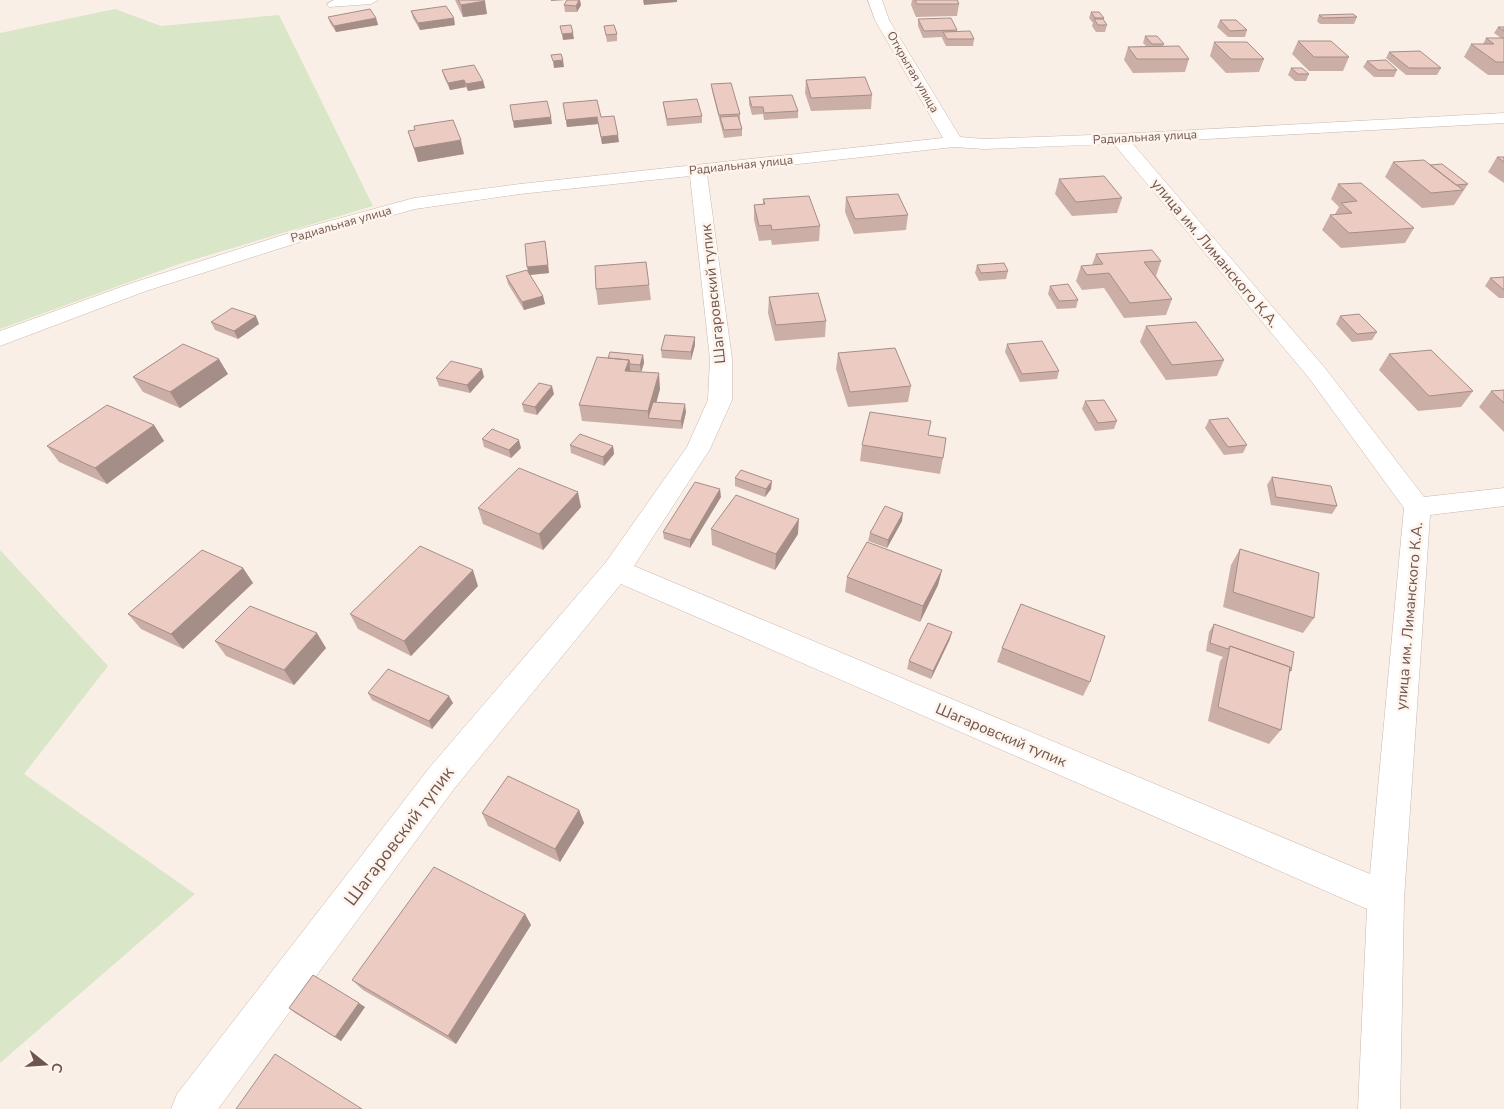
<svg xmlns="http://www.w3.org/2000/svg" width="1504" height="1109" font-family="'Nunito Sans',sans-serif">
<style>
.green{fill:#d9e6c7}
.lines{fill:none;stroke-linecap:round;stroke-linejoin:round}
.street-casing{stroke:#cab6ae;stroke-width:1}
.street{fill:#fff;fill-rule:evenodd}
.wall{fill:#cbafa7}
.shaded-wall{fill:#a58e88}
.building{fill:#eccbc2;stroke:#a58e88}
.labels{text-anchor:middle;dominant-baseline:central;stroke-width:5;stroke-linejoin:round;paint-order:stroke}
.far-street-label{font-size:12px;fill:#70554e;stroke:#fdf4ed}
.street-label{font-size:15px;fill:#70554e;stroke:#fdf4ed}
.near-street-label{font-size:18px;fill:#70554e;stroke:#fdf4ed}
</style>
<rect width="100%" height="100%" fill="#faefe7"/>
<!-- green -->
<path class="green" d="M115,9L161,26L279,15L373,206L179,264L0,329V33Z
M0,550L108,666L24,774L195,894L0,1063Z"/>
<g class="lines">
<defs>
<path id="street" d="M334,0H378L371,4L329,7L327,4Z
M868,0H882L889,20L960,137L984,139L1119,134L1504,113V123L1132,143L1325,368L1424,497L1504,488V506L1430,515L1404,899L1400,1109H1358L1367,909L621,584L454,789L218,1109H171L177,1094L430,767L606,562L687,447L708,400L710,359L690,176L520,194L415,209L322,235L146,291L0,346V331L132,283L308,227L414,198L520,184L943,138L875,20ZM1114,144L1309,378L1404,508L1370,874L634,566L710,449L732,400V359L707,174L954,147L984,149Z"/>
</defs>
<!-- street casing -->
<use href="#street" class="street-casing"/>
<!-- street -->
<use href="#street" class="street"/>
</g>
<!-- wall -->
<path class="wall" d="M455,0H484L487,14L463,17Z
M912,0H970H958L959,4L957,16L916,17L911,5Z
M564,5H581L577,12H565Z
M411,11L455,25L420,30L413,18Z
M1091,12L1104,18L1103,20L1107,25L1105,32H1096L1092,26L1093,23L1089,18Z
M1319,15L1357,17L1354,24H1320L1317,21Z
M328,17L376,18L378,25L336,32L330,23Z
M918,19L957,30L956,32L974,39L973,46H946L942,38V37L923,38L918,26Z
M1220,20L1247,30L1245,37H1228L1217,27Z
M604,26L617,34V41L607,42Z
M1498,27H1504V75H1488L1464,57L1471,44H1483L1486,38H1501L1494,33Z
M1145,36L1164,44L1163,46L1189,59L1185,72L1133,73L1124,60L1128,47L1146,46L1143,43Z
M1298,41L1349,57L1343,71H1309L1292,54Z
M1214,42L1264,59L1259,72L1226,73L1210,56Z
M1389,52L1441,68L1437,75H1406L1386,58Z
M1367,61L1397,70L1394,77H1374L1363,67Z
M1291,68L1309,74L1306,81H1295L1288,75Z
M442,70L483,81L485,88L468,91L466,87L450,90L444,77Z
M806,80L872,95L871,109L811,111L805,93Z
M711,84L740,114V120L742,129V136L724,138L712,91Z
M749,97L798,111V118L764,120L763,114L752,115L749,104Z
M663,102L702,116V123L667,126L664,109Z
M563,103L601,117L619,142L602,144L598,124L567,127Z
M408,131L464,154L418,162Z
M1497,157H1504V183L1488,172Z
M1393,162L1430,165L1468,184L1454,205L1422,208L1385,177Z
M1059,179L1122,198L1117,213L1072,216L1055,194Z
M1338,184L1414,228L1405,243L1341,248L1322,230L1330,215L1335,214L1339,207L1331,199Z
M846,197L908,215L906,230L854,234L845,212Z
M763,199L820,226L819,241L772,245L771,240L759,241L754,220V205L763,204Z
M546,249L549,273L530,275L543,296L545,304L524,310L508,284L506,276L528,271Z
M1096,254L1161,261L1156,276L1172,299L1166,315L1124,318L1104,288L1082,290L1076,281L1081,266L1092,265Z
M977,265L1008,271L1006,279L979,281L975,273Z
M1504,277V298H1499L1485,286L1490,278Z
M649,285L651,300L598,305L596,289Z
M1050,286L1078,300L1076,308L1057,309L1048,294Z
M769,297L826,321L825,337L775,341L768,313Z
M1340,316L1377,332L1372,340L1352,342L1336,324Z
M211,322L259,324L238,339L215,330Z
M1146,326L1224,360L1217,376L1166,380L1140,342Z
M1007,344L1059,371L1057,379L1020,382L1005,352Z
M695,345L691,360L662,358L661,350Z
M838,353L911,386L908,402L848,407L836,369Z
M1389,354L1473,391L1461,407L1418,411L1379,370Z
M643,355L644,363L641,372L660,389L656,402L686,412L682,429L582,421L579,405L608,358Z
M228,374L180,408L143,392L133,377Z
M484,377L470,393L439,386L436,378Z
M1504,390V432L1479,407L1491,391Z
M554,394L537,415L524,412L522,404Z
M1085,401L1117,421L1114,429L1095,431L1082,409Z
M1209,420L1247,445L1243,453L1224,455L1205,428Z
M154,425L164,441L107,484L59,462L47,446Z
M928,435L943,458L940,474L860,461L862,445Z
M482,439L521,448L511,458L484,447Z
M570,445L613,446L614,454L604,466L571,453Z
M1272,477L1337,506L1332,514L1271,505L1267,485Z
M735,478L771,489L765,497L735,486Z
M721,497L690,548L664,539L663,532Z
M581,507L543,550L483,524L478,508Z
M902,521L887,548L868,541L870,533Z
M711,529L798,534L775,570L712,545Z
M1240,549L1314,618L1303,633L1223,607L1231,565Z
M243,568L253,583L183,649L141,629L128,614Z
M942,570L938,585L920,622L845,592L847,577Z
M478,586L411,656L358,629L350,614Z
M1214,624L1291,671L1289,673L1281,730L1269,744L1208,721L1220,661L1223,657L1206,651L1209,632Z
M950,639L931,679L907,669L909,661Z
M215,641L326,648L294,685L226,656Z
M1002,648L1090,682L1083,696L997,662Z
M368,693L453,703L432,729L372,700Z
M579,810L584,823L560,862L488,826L482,813Z
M525,914L531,925L456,1044L363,990L352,980Z
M365,1007L341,1041L295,1013L289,1008Z"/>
<!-- shaded-wall -->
<path class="shaded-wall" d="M551,0H566L551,1Z
M579,0H580L581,5L577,12L576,6Z
M643,0H677V2L644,5Z
M485,1L487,14L463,17L461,5Z
M376,18L378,25L336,32L334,26Z
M454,18L455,25L420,30L418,23Z
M573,33L574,39L563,40L562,34Z
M563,60L564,67L554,68L553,61Z
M464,80L466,87L450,90L448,83Z
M483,81L485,88L468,91L466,84Z
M551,117L552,124L514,128L513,121Z
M597,117L598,124L567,127L566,120Z
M618,135L619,142L602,144L601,137Z
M461,140L464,154L418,162L414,148Z
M545,241L549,273L529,275L527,267Z
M543,296L545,304L524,310L522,302Z
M256,316L259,324L238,339L234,331Z
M695,337V345L691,360V352Z
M643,355L644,363L641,373L640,365Z
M219,359L228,374L180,408L170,392Z
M629,360L631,375L625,371Z
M482,369L484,377L470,393L467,385Z
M659,373L660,389L652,418H648V411Z
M552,386L554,394L537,415L535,407Z
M685,404L686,412L682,429L681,421Z
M154,425L164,441L107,484L95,468Z
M519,440L521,448L511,458L509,450Z
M613,446L614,454L604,466L603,457Z
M772,481L771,489L765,497L766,489Z
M720,489L721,497L690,548V540Z
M578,492L581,507L543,550L539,534Z
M903,513L902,521L887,548L888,540Z
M799,519L798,534L775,570L776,554Z
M243,568L253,583L183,649L171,634Z
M473,570L478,586L411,656L404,641Z
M942,570L938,585L920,622L923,606Z
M952,632L950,639L931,679L933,671Z
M317,633L326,648L294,685L284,670Z
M449,696L453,703L432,729L429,721Z
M579,810L584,823L560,862L555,849Z
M525,914L531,925L456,1044L448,1036Z
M359,1003L365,1007L341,1041L335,1037Z"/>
<!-- building -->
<path class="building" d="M458,0H484L485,1L461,5Z
M567,0H579L576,6L564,5Z
M915,0H957L959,4H917Z
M446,6L454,18L418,23L411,11Z
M370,9L376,18L334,26L328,17Z
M1091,12H1099L1104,18H1095Z
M1353,14L1357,17L1323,18L1319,15Z
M951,18L957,30L924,31L918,19Z
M1094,19H1103L1107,25H1098Z
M1220,20H1236L1247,30L1230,31Z
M571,25L573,33L562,34L560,26Z
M614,25L617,34L606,35L604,26Z
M1498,27H1504V31Z
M970,31L974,39H947L943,32Z
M1145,36H1157L1164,44H1152Z
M1486,38H1504V62H1496L1471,44H1494Z
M1298,41H1331L1349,57H1314Z
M1214,42H1247L1264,59H1231Z
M1179,46L1189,59H1137L1128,47Z
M1420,51L1441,68H1409L1389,52Z
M561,54L563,60L553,61L551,55Z
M1386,60L1397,70H1378L1367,61Z
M474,65L483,81L466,84L464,80L448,83L442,70Z
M1291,68H1302L1309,74H1298Z
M865,77L872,95L811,98L806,80Z
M731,83L740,114L719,115L711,84Z
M792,95L798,111L764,113L763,107H752L749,97Z
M697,99L702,116L667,119L663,102Z
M597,100L601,117L614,116L618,135L601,137L597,117L566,120L563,103Z
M547,101L551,117L513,121L510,105Z
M738,116L742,129L724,130L720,117Z
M453,120L461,140L414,148L408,131L415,130L414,126Z
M1497,157H1504V162Z
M1424,160L1463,190L1431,193L1393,162Z
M1442,164L1468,184L1456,185L1430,165Z
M1104,176L1122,198L1076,202L1059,179Z
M1361,183L1414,228L1349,233L1330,215L1352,213L1341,203L1357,201L1338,184Z
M898,194L908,215L855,219L846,197Z
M809,196L820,226L772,230L771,225L759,226L754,205L765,204L763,199Z
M545,241L548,265L527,267L525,244Z
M1152,250L1161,261L1144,262L1172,299L1130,303L1109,273L1087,275L1081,266L1103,264L1096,254Z
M646,262L649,285L596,289L595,266Z
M1004,263L1008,271L981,273L977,265Z
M527,270L543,296L522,302L506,276Z
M1504,277V290L1490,278Z
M1068,284L1078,300L1059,301L1050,286Z
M818,293L826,321L776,325L769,297Z
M232,308L256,316L234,331L211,322Z
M1359,314L1377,332L1357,334L1340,316Z
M1196,322L1224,360L1172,365L1146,326Z
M665,335L695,337L691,352L661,350Z
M1042,341L1059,371L1022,374L1007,344Z
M183,344L219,359L170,392L133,377Z
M895,348L911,386L850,392L838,353Z
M1431,350L1473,391L1429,396L1389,354Z
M610,352L643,355L640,365L630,364L629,360L608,358Z
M597,357L629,360L625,371L659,373L648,411L579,405Z
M451,361L482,369L467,385L436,378Z
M539,383L552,386L535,407L522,404Z
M1504,390V403L1491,391Z
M1104,400L1117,421L1098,423L1085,401Z
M653,402L685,404L681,421L648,418Z
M107,405L154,425L95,468L47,446Z
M870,412L931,421L928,435L946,438L943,458L862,445Z
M1228,418L1247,445L1228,447L1209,420Z
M492,429L519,440L509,450L482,439Z
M580,434L613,446L603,457L570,445Z
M519,468L578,492L539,534L478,508Z
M741,470L772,481L766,489L735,478Z
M1272,477L1331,486L1337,506L1276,497Z
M695,482L720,489L690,540L663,532Z
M736,495L799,519L776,554L711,529Z
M885,506L903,513L888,540L870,533Z
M867,542L942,570L923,606L847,577Z
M420,546L473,570L404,641L350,614Z
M1240,549L1319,573L1314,618L1233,592Z
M202,550L243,568L171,634L128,614Z
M1021,604L1105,636L1090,682L1002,648Z
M250,606L317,633L284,670L215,641Z
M928,623L952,632L933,671L909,661Z
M1214,624L1294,652L1291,671L1290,670V667L1230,646L1228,649L1210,643Z
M1230,646L1290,667L1281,730L1218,707Z
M388,669L449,696L429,721L368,693Z
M508,776L579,810L555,849L482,813Z
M434,867L525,914L448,1036L352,980Z
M313,975L359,1003L335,1037L289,1008Z
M275,1054L362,1109H236Z"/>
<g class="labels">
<!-- far-street labels -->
<g class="far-street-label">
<text transform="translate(913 72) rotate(60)">Открытая улица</text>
<text transform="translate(1145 137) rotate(-3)">Радиальная улица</text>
<text transform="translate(741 165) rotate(-6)">Радиальная улица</text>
<text transform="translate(341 224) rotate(-16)">Радиальная улица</text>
</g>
<!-- street labels -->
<g class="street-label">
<text transform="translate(1215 253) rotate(50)">улица им. Лиманского К.А.</text>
<text transform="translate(713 294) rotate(-96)">Шагаровский тупик</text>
<text transform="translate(1409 616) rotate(-85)">улица им. Лиманского К.А.</text>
<text transform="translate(1001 735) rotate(23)">Шагаровский тупик</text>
</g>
<!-- near-street labels -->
<g class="near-street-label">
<text transform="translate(399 836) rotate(-53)">Шагаровский тупик</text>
</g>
</g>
<!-- north arrow -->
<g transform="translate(45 1064) rotate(107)" stroke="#fdf4ed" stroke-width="4" paint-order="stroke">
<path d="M0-4L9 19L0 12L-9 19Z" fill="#70554e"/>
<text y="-8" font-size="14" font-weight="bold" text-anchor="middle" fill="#70554e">С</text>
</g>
</svg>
